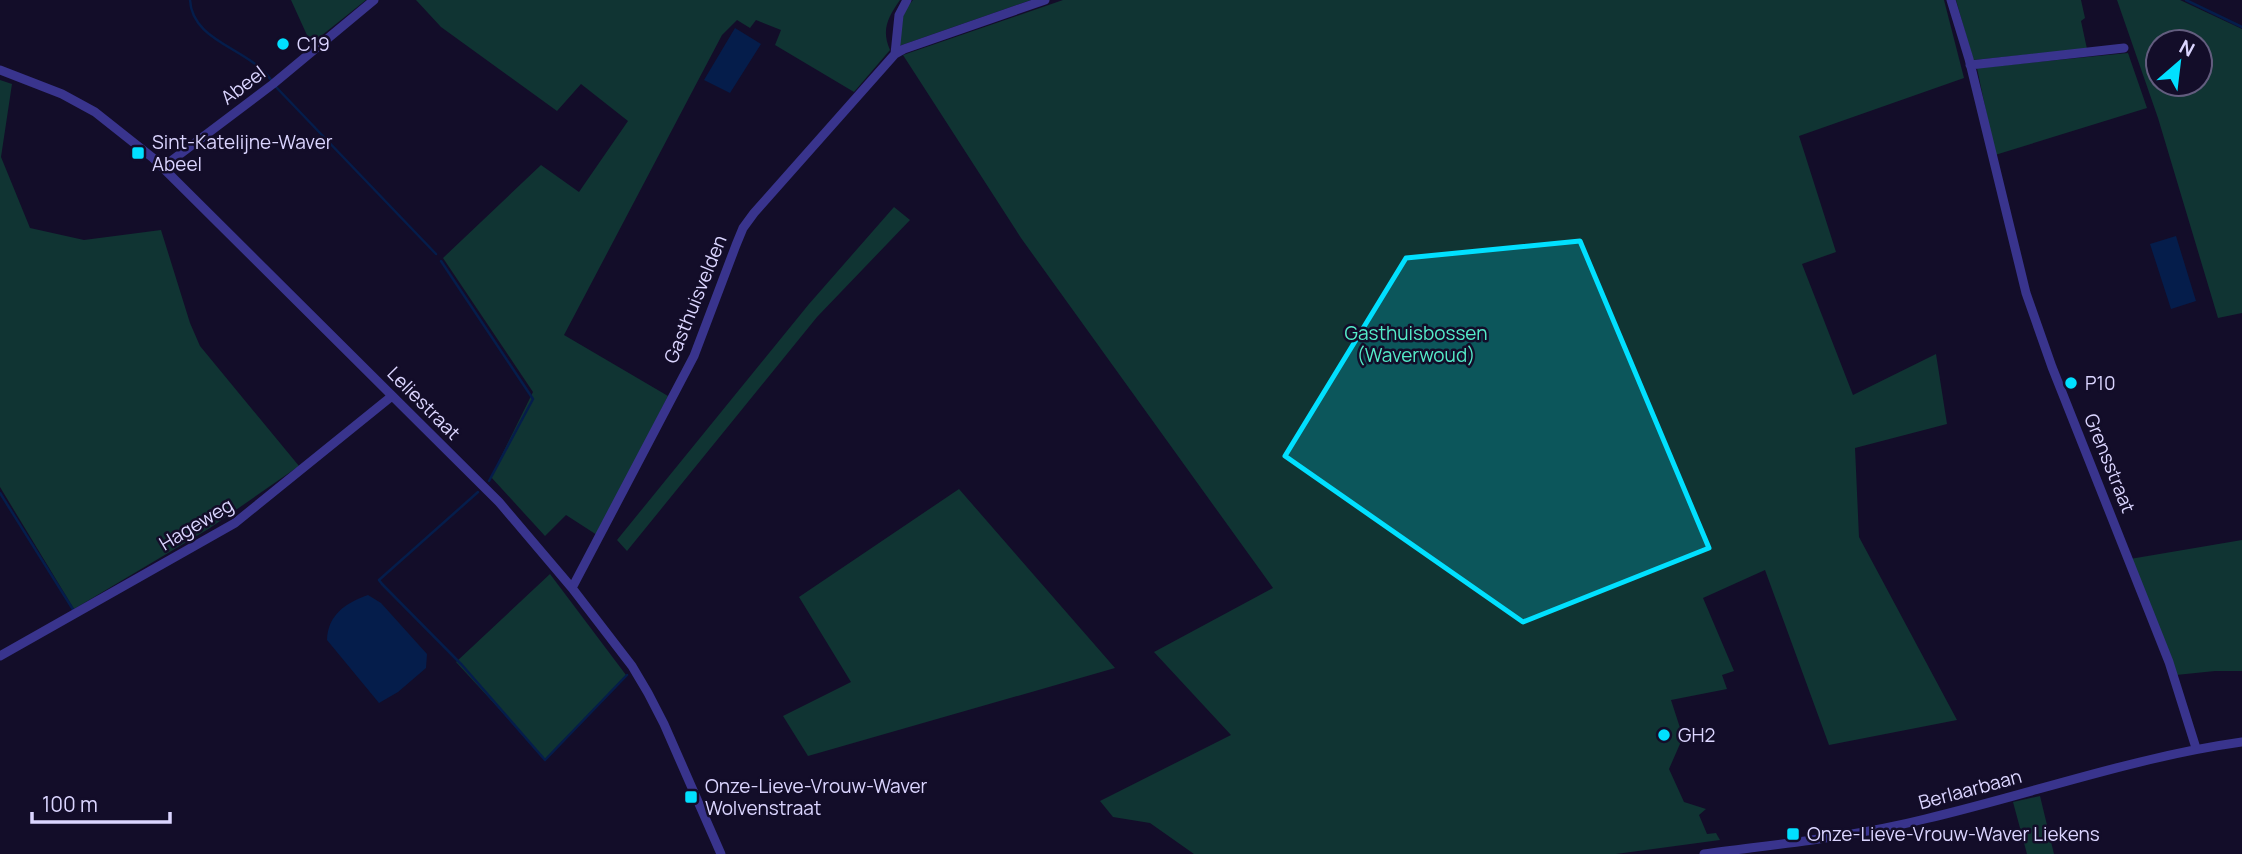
<svg xmlns="http://www.w3.org/2000/svg" width="2242" height="854" font-family="Manrope,sans-serif">
<style>
.green{fill:#103433;fill-rule:evenodd}
.water{fill:#051d4b}
.lines{fill:none;stroke-linecap:round;stroke-linejoin:round}
.stream{stroke:#051d4b;stroke-width:2.5}
.minor{stroke:#39348d;stroke-width:9}
.marked{fill:#01e0ff;fill-opacity:0.2;stroke:#01e0ff;stroke-width:5;stroke-linejoin:round}
.poi-dot{fill:#01e0ff;stroke:#130d29;stroke-width:2.5}
.labels{text-anchor:middle;dominant-baseline:central;stroke-width:5;stroke-linejoin:round;paint-order:stroke}
.poi-label{font-size:19px;fill:#dbd5ff;stroke:#130d29;text-anchor:start}
.street-label{font-size:19px;fill:#dbd5ff;stroke:#130d29}
.park-label{font-size:19px;fill:#54ecc9;stroke:#130d29}
</style>
<rect width="100%" height="100%" fill="#130d29"/>
<!-- green -->
<path class="green" d="M291,0H366L311,44Z
M416,0H900C888,17 881,30 890,50L854,92L775,45L781,30L756,20L750,28L737,20L722,35L564,335L668,396L597,535L566,515L545,536L491,477L533,392L443,258L541,165L579,192L628,121L581,84L557,111L441,27Z
M913,0H1031L899,46L895,22Z
M1063,0H1944L1964,78L1799,136L1836,252L1802,264L1853,395L1936,354L1947,424L1855,448L1859,537L1957,720L1829,745L1765,570L1703,598L1734,671L1722,675L1727,689L1671,700L1683,737L1669,769L1684,802L1706,809L1699,815L1707,834L1716,833L1720,840L1616,854H1194L1150,823L1113,817L1100,801L1231,735L1154,652L1273,588L1021,238L903,55Z
M1956,0H2081L2085,18L2081,21L2087,49L1973,60Z
M2117,0H2180L2242,29V313L2218,318L2158,118ZM2200,42V84H2158V42Z
M2128,53L2147,108L1995,155L1977,68Z
M0,80L12,84L1,157L30,228L84,240L161,230L190,323L200,346L299,466L210,528L74,609L0,487Z
M894,207L910,220L817,317L627,551L617,540L809,304Z
M959,489L1115,668L808,756L783,716L851,682L799,597Z
M2242,540V671H2215L2176,675L2130,559Z
M550,574L626,675L545,759L456,662Z
M2040,796L2054,854H2027L2013,802Z"/>
<!-- water -->
<path class="water" d="M735,28L761,44L730,93L704,80Z
M2176,236L2196,301L2171,309L2150,244Z
M368,595L381,603L427,654L426,668L398,692L379,703L327,640C328,615 345,603 368,595Z"/>
<g class="lines">
<!-- stream -->
<path class="stream" d="M190,0C192,42 249,48 271,80
M2186,0L2242,27
M276,87L436,254
M441,261L533,399L489,481
M478,492L379,580L382,584L462,665L545,760L627,675
M0,493L74,611"/>
<!-- minor -->
<path class="minor" d="M1951,0L1969,59L2026,293L2052,367L2169,662L2196,748
M895,54L899,15L907,0
M1970,65L2124,48
M0,70L62,94L95,112L153,158L499,502L572,588L632,666L648,693L664,724L721,854
M163,167L273,84L374,0
M572,588L694,356L736,245L743,228L754,213L895,54L904,49L1045,0
M0,656L235,523L392,396
M1704,854C1778,844 1853,837 1925,819C2031,794 2134,757 2242,742"/>
</g>
<!-- marked area -->
<path class="marked" d="M1580,241L1709,548L1523,622L1285,456L1406,258Z"/>
<!-- markers -->
<g class="poi-dot">
<circle cx="283" cy="44" r="7"/>
<rect x="131" y="146" width="14" height="14" rx="3.5"/>
<circle cx="2071" cy="383" r="7"/>
<circle cx="1664" cy="735" r="7"/>
<rect x="684" y="790" width="14" height="14" rx="3.5"/>
<rect x="1786" y="827" width="14" height="14" rx="3.5"/>
</g>
<g class="labels">
<!-- poi labels -->
<g class="poi-label">
<text x="297" y="44">C19</text>
<text x="152" y="142">Sint-Katelijne-Waver<tspan x="152" dy="22">Abeel</tspan></text>
<text x="2085" y="383">P10</text>
<text x="1678" y="735">GH2</text>
<text x="705" y="786">Onze-Lieve-Vrouw-Waver<tspan x="705" dy="22">Wolvenstraat</tspan></text>
<text x="1807" y="834">Onze-Lieve-Vrouw-Waver Liekens</text>
</g>
<!-- street labels -->
<g class="street-label">
<text transform="translate(243 85) rotate(-37)">Abeel</text>
<text transform="translate(695 299) rotate(-68)">Gasthuisvelden</text>
<text transform="translate(424 403) rotate(45)">Leliestraat</text>
<text transform="translate(2110 463) rotate(68)">Grensstraat</text>
<text transform="translate(196 524) rotate(-31)">Hageweg</text>
<text transform="translate(1970 789) rotate(-15)">Berlaarbaan</text>
</g>
<!-- park labels -->
<g class="park-label">
<text x="1416" y="333">Gasthuisbossen<tspan x="1416" dy="22">(Waverwoud)</tspan></text>
</g>
</g>
<!-- north arrow -->
<g transform="translate(2179 63) rotate(28)"><circle r="33" fill="#130d29" stroke="#635d7f" stroke-width="2"/>
<path d="M0-5L12 26L0 18L-12 26Z" fill="#01e0ff"/>
<text y="-10" font-size="19" font-weight="bold" text-anchor="middle" fill="#dbd5ff">N</text>
</g>
<!-- scale -->
<path d="M32 812v10h138v-10" fill="none" stroke="#dbd5ff" stroke-width="3.5"/>
<text x="42" y="812" font-size="21" fill="#dbd5ff" stroke="#130d29" stroke-width="5" paint-order="stroke">100 m</text>
</svg>
